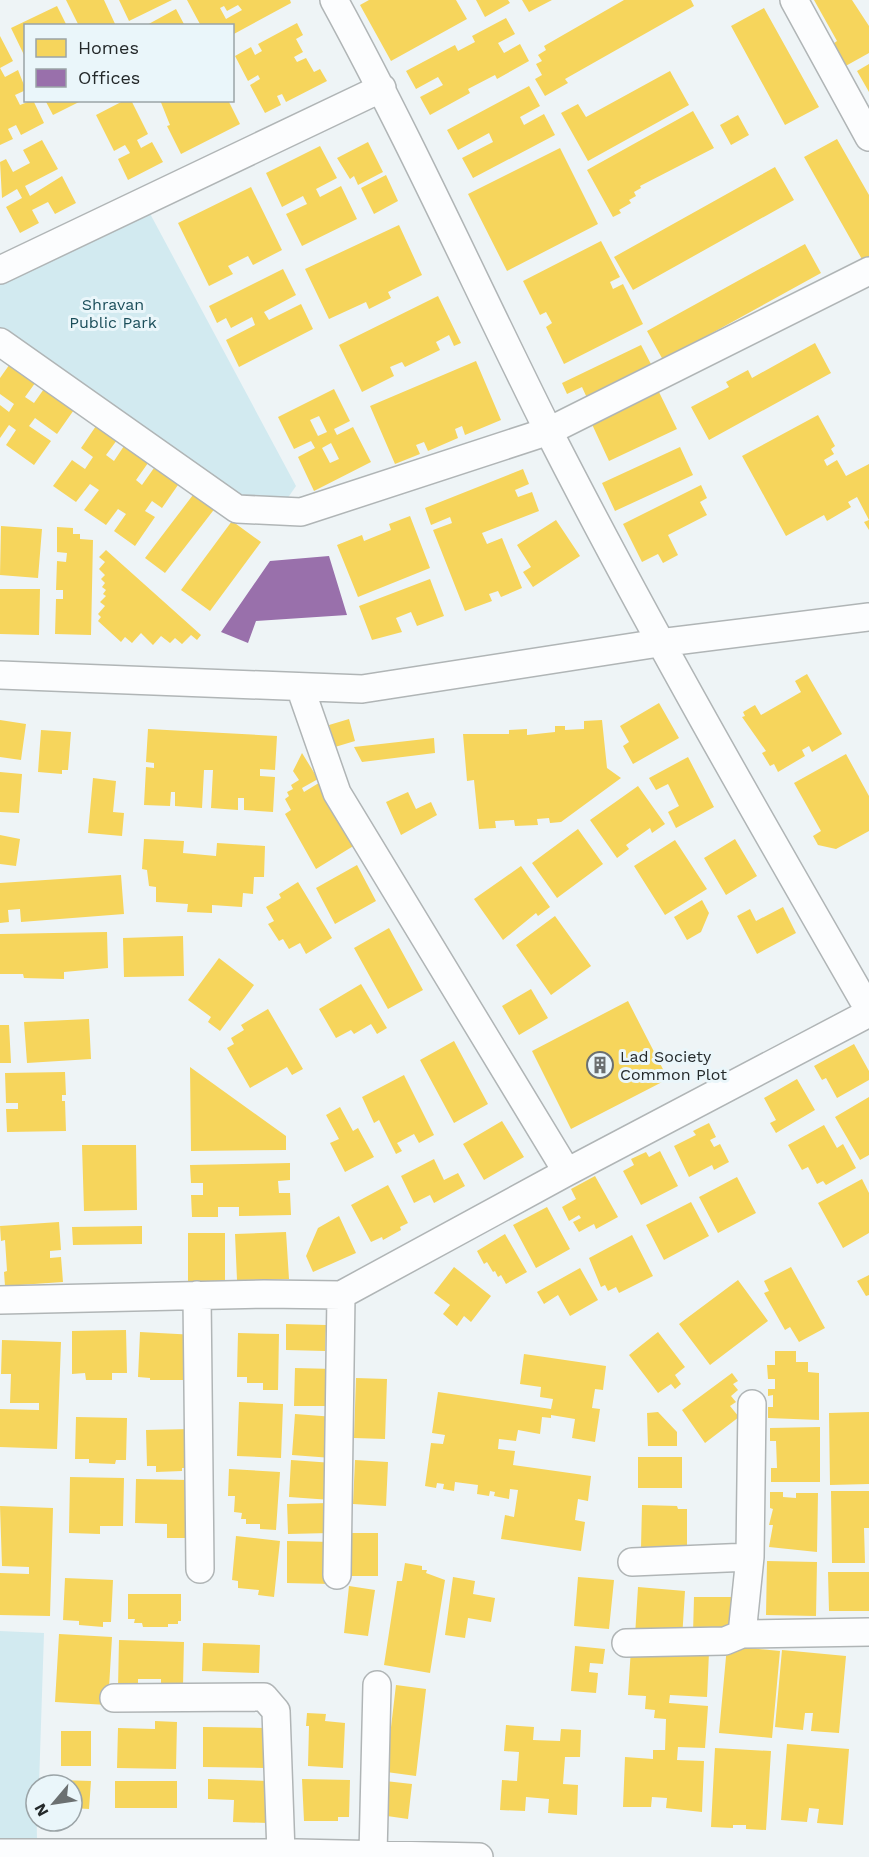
<svg xmlns="http://www.w3.org/2000/svg" width="869" height="1857" font-family="'Work Sans',sans-serif">
<style>
.green{fill:#d2eaf0}
.homes{fill:#f6d55c;fill-rule:evenodd}
.offices{fill:#9970ab}
.lines{fill:none;stroke-linecap:round;stroke-linejoin:round}
.minor-casing{stroke:#b0b5b6;stroke-width:30}
.minor{stroke:#fcfdfe;stroke-width:27}
.labels{text-anchor:middle;dominant-baseline:central;stroke-width:6;stroke-linejoin:round;paint-order:stroke}
.park-label{font-size:16px;fill:#1b4e5a;stroke:#eaf6fa}
.poi-label{font-size:16px;fill:#24292a;stroke:#eaf6fa;text-anchor:start}
</style>
<rect width="100%" height="100%" fill="#eef4f6"/>
<!-- green -->
<path class="green" d="M147,208L296,486L285,502L239,501L0,332V278Z
M0,1631L44,1633L39,1785H36L37,1840L0,1838Z"/>
<!-- homes -->
<path class="homes" d="M66,0H104L116,26H79Z
M119,0H172L129,21Z
M187,0H290L291,3L232,35V26H201ZM238,5L242,10L226,19L220,8L224,6L227,11Z
M369,0H456L467,19L391,61L360,5Z
M476,0H508L510,3L485,17Z
M522,0H552L529,12Z
M624,0H691L694,6L565,79L568,83L545,96L535,79L542,75L536,64L542,61L538,55L546,50L544,46Z
M814,0H852L869,26V53L842,68L830,46L837,41Z
M57,6L67,26H26V59L11,28Z
M764,8L819,107L785,125L731,26Z
M176,9L185,26H145Z
M506,18L515,34L498,43L504,53L520,44L529,61L497,79L495,75L468,89L470,93L430,115L420,97L443,85L438,77L416,89L406,71L455,45L458,51L475,42L472,36Z
M297,23L303,35L296,39L303,52L294,57L297,62L306,58L314,72L320,69L327,81L286,102L282,94L277,96L281,105L265,113L250,85L260,79L258,75L248,81L235,56L251,47L255,55L262,51L258,44Z
M0,36L13,61L0,68L5,77L18,70L26,90L15,95L20,105L33,100L44,123L21,135L16,125L8,129L13,139L0,145Z
M869,64V92L857,71Z
M670,71L689,105L588,161L561,113L578,104L586,117Z
M529,86L540,106L520,117L524,125L544,114L555,135L473,178L462,158L493,142L489,133L458,150L447,130Z
M45,100H83L53,115Z
M125,100H131L148,134L137,140L141,148L152,142L163,162L128,180L118,159L130,153L125,145L114,151L96,115Z
M160,100H228L240,124L181,154L167,126L170,125Z
M693,111L714,148L640,186L641,188L634,192L636,196L629,200L631,203L619,210L621,213L613,217L587,170Z
M738,115L749,135L731,145L720,125Z
M837,139L869,195V258L863,261L804,157Z
M42,140L58,169L25,186L30,196L62,176L76,203L55,214L48,202L32,210L39,223L20,233L6,207L22,198L17,189L2,198L0,162L6,159L13,172L30,163L23,150Z
M368,142L383,172L358,185L354,176L350,179L337,158Z
M320,146L337,178L316,189L320,197L341,186L357,219L302,246L286,214L307,204L303,196L282,207L266,173Z
M560,148L598,224L507,271L468,194Z
M775,167L794,200L633,290L614,257Z
M386,175L398,201L374,214L361,188Z
M251,187L282,250L253,265L248,256L228,266L233,274L209,286L178,223Z
M399,225L422,275L388,292L391,298L369,309L366,302L329,319L305,269Z
M601,241L620,277L610,282L613,289L623,284L643,324L564,364L546,327L552,323L546,312L540,315L523,281Z
M805,244L821,273L663,360L647,331Z
M283,269L296,295L264,312L269,320L301,304L313,329L239,367L226,340L255,325L252,317L231,328L226,318L217,323L209,306Z
M438,296L461,343L454,346L449,335L436,342L440,350L405,367L402,362L390,367L394,376L362,392L339,345Z
M815,343L831,373L709,440L691,407L729,387L726,382L748,370L752,378Z
M641,345L652,366L587,398L582,387L567,394L562,383Z
M12,361L38,379L25,397L34,403L46,386L76,407L57,434L35,418L29,426L51,441L34,465L6,445L16,430L9,425L0,438V405L9,412L14,404L0,394V378Z
M476,361L501,420L465,435L462,426L455,429L458,438L428,451L424,442L416,445L420,454L395,464L370,406Z
M657,388L677,429L609,461L590,420Z
M334,389L350,421L334,429L337,435L353,427L371,462L314,491L298,457L315,448L311,441L294,449L278,417ZM319,416L327,432L318,436L310,420ZM331,443L339,459L330,463L322,448Z
M818,415L835,446L831,449L834,454L824,460L827,466L837,460L846,476L869,464V530L864,522L869,520L857,497L848,502L851,507L827,521L824,515L786,536L742,456Z
M96,426L117,440L106,455L114,461L124,446L148,463L136,480L142,485L154,468L178,485L162,508L152,501L145,511L155,517L135,546L114,531L126,514L118,509L106,525L84,510L99,490L90,484L76,502L53,486L72,460L85,469L93,457L81,448Z
M680,447L693,475L615,511L602,483Z
M523,469L529,484L515,490L518,497L532,492L539,511L482,533L487,544L502,538L522,588L501,597L498,591L489,594L492,601L465,611L433,530L452,523L450,517L431,525L425,508Z
M701,485L707,498L700,502L707,515L668,535L678,555L663,563L658,554L642,562L623,524Z
M196,491L216,507L165,573L145,558Z
M410,516L430,568L358,597L337,545L362,535L364,541L391,530L389,524Z
M556,520L580,556L533,587L523,572L531,567L517,545Z
M232,521L261,542L210,611L181,590Z
M1,526L42,529L38,578L0,575Z
M57,527L73,528V534H80V539L93,540L91,635L55,634L56,599H63V590H56L57,561L66,562L67,553L57,552Z
M106,550L201,635L197,640L191,635L182,644L175,638L170,643L161,636L153,645L141,633L132,643L125,637L121,642L98,621L101,617L98,614L105,606L100,602L106,596L103,594L106,590L102,587L105,583L101,579L105,575L99,569L105,562L99,557Z
M430,579L444,616L417,626L411,612L396,618L402,632L372,640L359,606Z
M0,589H40L39,635L0,634Z
M807,674L842,734L812,752L809,746L802,750L805,756L778,772L774,764L770,766L762,753L766,751L742,717L745,716L743,712L755,705L761,715L801,692L795,681Z
M659,703L679,738L633,764L623,746L629,742L620,726Z
M349,719L355,741L335,747L329,725Z
M0,720L26,724L21,760L0,757Z
M602,720L607,768L621,778L561,822L550,823L549,818L537,819L538,825L515,826L514,820L495,821L496,828L479,829L474,780L467,781L463,734H509V730L527,729V735L555,732V726H565V730L584,729V721Z
M148,729L277,736L275,770L260,769V776L275,777L273,812L244,810V798H238V810L211,808L213,770H204L202,808L175,806V792H171L170,806L144,805L146,767L154,768V763L146,762Z
M41,730L71,732L68,770H62V774L38,772Z
M434,738L435,753L362,762L354,747Z
M302,753L318,779L302,788L304,792L327,778L355,845L316,869L285,814L291,810L285,799L289,796L287,792L293,789L291,785L299,780L293,771Z
M846,754L869,796V831L836,849L818,845L813,836L821,831L794,783Z
M688,757L714,807L676,828L668,812L679,806L668,784L656,790L649,778Z
M0,772L22,774L19,813L0,812Z
M93,778L116,781L113,812L124,813L122,836L88,833Z
M638,786L665,824L652,833L650,828L626,845L629,849L617,858L590,820Z
M408,792L416,809L431,802L437,815L401,835L386,802Z
M578,829L603,864L557,898L532,863Z
M0,835L20,839L16,866L0,864Z
M144,839L184,841L183,853L216,856L217,843L265,846L264,877H254L253,894L243,893L242,907L212,905V913L187,912L188,904L156,902V887L149,886L147,870L142,869Z
M735,839L757,876L726,895L704,858Z
M675,840L707,889L665,915L634,866Z
M357,865L376,901L335,924L316,888Z
M521,866L550,907L538,916L536,913L503,940L474,899Z
M121,875L124,914L21,922L20,909L8,910L9,922L0,923V883Z
M298,882L332,938L306,954L300,943L289,949L283,939L279,941L268,924L274,921L266,907L281,898L279,894Z
M702,900L709,913L701,932L687,940L674,917Z
M783,907L796,933L757,954L737,916L750,909L756,921Z
M555,916L591,966L551,995L516,945Z
M389,928L423,990L388,1009L354,948Z
M107,932L108,968L64,972V979L24,978L23,974H0V934Z
M183,936L184,976L124,977L123,938Z
M219,958L254,985L220,1031L208,1022L211,1017L188,1000Z
M361,984L387,1028L377,1034L371,1024L354,1034L351,1030L336,1038L319,1009Z
M531,989L548,1018L519,1035L502,1006Z
M628,1001L668,1079L571,1129L532,1051Z
M268,1009L303,1069L292,1075L287,1067L250,1088L227,1048L234,1044L231,1038L244,1030L241,1025Z
M89,1019L91,1059L27,1063L24,1022Z
M0,1025H9L11,1063H0Z
M454,1041L488,1104L454,1123L420,1060Z
M854,1044L869,1071V1080L837,1098L826,1078L822,1080L814,1066Z
M190,1067L286,1136V1150L191,1151Z
M65,1072L66,1095H62V1101H65L66,1131L7,1132L6,1109H18V1103H6L5,1073Z
M404,1075L434,1135L419,1143L414,1134L397,1143L402,1151L396,1154L379,1120L374,1123L362,1097Z
M797,1079L815,1110L776,1133L770,1123L776,1120L764,1098Z
M869,1097V1155L860,1160L835,1117Z
M340,1107L353,1131L358,1128L374,1157L345,1172L330,1143L339,1139L326,1115Z
M502,1121L524,1157L484,1180L463,1144Z
M709,1123L716,1137L710,1140L714,1147L720,1144L729,1162L714,1170L712,1165L689,1177L674,1146L696,1135L693,1131Z
M824,1125L837,1148L843,1144L856,1168L826,1185L823,1181L817,1184L808,1167L802,1170L788,1145Z
M82,1145H136L137,1210L84,1211Z
M660,1151L678,1186L641,1205L623,1171L634,1165L631,1159L646,1152L649,1157Z
M434,1159L444,1180L458,1173L465,1186L434,1203L430,1195L414,1203L401,1176Z
M290,1163V1180L278,1181L279,1193H290L291,1215L239,1216V1207H218V1217H192L191,1195H203V1183H191L190,1165Z
M595,1176L618,1217L596,1229L594,1224L579,1232L573,1222L581,1218L579,1215L569,1221L562,1207L576,1199L571,1189Z
M737,1177L756,1213L718,1233L699,1197Z
M862,1179L869,1193V1233L843,1248L818,1203Z
M388,1185L408,1223L400,1227L401,1230L383,1240L382,1237L371,1242L351,1205Z
M691,1202L709,1236L664,1260L646,1225Z
M547,1207L570,1249L536,1268L513,1225Z
M339,1216L356,1253L313,1272L306,1256L318,1228Z
M59,1222L61,1250L50,1251V1258L61,1257L63,1282L5,1286L4,1272L7,1271L5,1240L1,1241L0,1226Z
M142,1226V1244L73,1245L72,1227Z
M286,1232L289,1279L237,1280L235,1234Z
M188,1233H225V1281H188Z
M505,1234L527,1272L506,1284L501,1275L498,1277L495,1271L493,1272L487,1262L484,1264L477,1251Z
M632,1235L653,1276L619,1293L616,1287L608,1291L605,1285L601,1287L589,1258Z
M454,1267L491,1296L471,1322L464,1316L457,1326L443,1314L450,1305L434,1293Z
M791,1267L825,1328L799,1342L790,1327L785,1330L764,1293L769,1291L764,1281Z
M580,1268L598,1300L570,1316L558,1295L544,1304L537,1292Z
M869,1275V1295L866,1296L857,1281Z
M738,1280L768,1321L710,1365L679,1324Z
M286,1324L326,1325L325,1351L286,1350Z
M126,1330L127,1373H112V1380H86L85,1373L72,1374V1331Z
M140,1332L196,1335L194,1380H150V1378L138,1377Z
M658,1332L685,1367L675,1375L681,1384L675,1389L671,1384L658,1393L629,1355Z
M238,1333L279,1334L278,1390H263V1383H247V1377H237Z
M2,1340L61,1342L57,1449L0,1447V1409L39,1410V1403H10L11,1374H1Z
M775,1351H796V1362H808V1372L819,1373V1420L768,1418V1407H773V1395L768,1396V1389H775V1379H768L767,1365H775Z
M524,1354L606,1366L603,1390L595,1389L592,1408L600,1409L595,1442L572,1438L575,1419L551,1415V1418L542,1417L540,1434L518,1430L516,1441L499,1439L498,1449L515,1451L513,1465L591,1476L588,1501L578,1499L575,1520L585,1522L581,1551L501,1539L505,1515L514,1517L518,1490L510,1489L509,1499L494,1496L495,1492L490,1491L489,1496L477,1494L478,1485L455,1482L454,1491L443,1489L444,1484L437,1483L436,1488L425,1486L431,1443L443,1444L445,1435L432,1433L438,1392L551,1409L553,1399L540,1397L541,1387L520,1384Z
M295,1368L334,1369L333,1406H294Z
M732,1373L738,1381L733,1384L738,1390L731,1396L736,1402L730,1406L739,1417L705,1443L682,1410Z
M356,1378L387,1379L385,1439L354,1438Z
M239,1402L283,1404L281,1458L237,1456Z
M658,1412L677,1432V1446H648L647,1413Z
M869,1412V1484L830,1485L829,1413Z
M295,1414L335,1417L332,1458L292,1455Z
M76,1417L127,1418L126,1460H116L115,1464L89,1463V1459H75Z
M820,1427V1482H771V1468H777L776,1441H770V1428Z
M191,1429L192,1468H182V1471L156,1472V1466H147L146,1430Z
M638,1457H682V1488H638Z
M291,1460L333,1463L331,1500L289,1497Z
M355,1460L388,1462L386,1506L353,1504Z
M229,1469L280,1472L276,1530L260,1529V1524H246V1519H241L242,1513L234,1512L235,1496H228Z
M70,1477L124,1478L123,1526H100V1534L69,1533Z
M136,1479L189,1480L198,1538H167V1524L135,1523Z
M831,1491H869V1528H864L865,1563H832Z
M770,1492H783V1497L796,1498V1493H818L817,1552L769,1547L773,1525H769L773,1509L770,1508Z
M329,1503L330,1533L288,1534L287,1504Z
M642,1505L677,1506L678,1509H687V1548H641Z
M0,1506L53,1508L50,1616L0,1615V1573L29,1574V1567L2,1566Z
M350,1533H378V1576H351Z
M236,1536L280,1541L274,1597L258,1595L259,1590L238,1588V1581L232,1580Z
M287,1541L332,1542L331,1584L287,1583Z
M767,1561L817,1562L816,1616L766,1615Z
M405,1563L422,1566V1570H427L426,1573L445,1580L430,1673L384,1665L397,1581H402Z
M828,1572H869V1611H829Z
M453,1577L475,1581L473,1594L495,1598L491,1622L468,1618L465,1638L445,1635Z
M578,1577L614,1580L609,1629L574,1626Z
M65,1578L113,1580L111,1622H103V1627L79,1625V1621L63,1620Z
M349,1586L375,1590L368,1636L344,1633Z
M638,1587L685,1591L682,1639L635,1636Z
M128,1594H181V1621H178V1624H168V1627H143L142,1623H134L135,1619H128Z
M694,1597H732V1635L693,1634Z
M59,1634L112,1637L108,1705L55,1702Z
M119,1640L184,1642L183,1686L161,1685V1679H138V1688H118Z
M203,1643L260,1645L259,1673L202,1671Z
M575,1646L605,1649L603,1664L590,1663L589,1672L598,1673L596,1693L571,1691Z
M727,1646L780,1651L772,1738L719,1733Z
M631,1648L709,1652L707,1697L670,1695L669,1703L708,1706L705,1748L678,1747L677,1760L704,1761L702,1812L666,1808L667,1798L652,1797L651,1807H623L625,1757L653,1759V1750H665L666,1719L654,1718L655,1710L645,1709L646,1696L628,1695Z
M782,1650L846,1656L839,1733L811,1731L813,1713H805L803,1730L775,1727Z
M396,1685L426,1689L416,1776L379,1771L389,1744Z
M307,1713L326,1714L325,1721L345,1723L343,1768L308,1766L309,1726H306Z
M155,1721L177,1722L176,1769L117,1768L118,1728L155,1729Z
M506,1725L534,1727L533,1740L560,1741L561,1729L581,1730L580,1757H565L563,1784L578,1785L577,1815L548,1813L549,1799L526,1797L525,1811L500,1810L502,1780L517,1781L519,1752L504,1751Z
M203,1727L265,1728V1768L203,1767Z
M61,1731H91V1766H61Z
M787,1744L849,1749L843,1825L817,1823L819,1809L809,1808L807,1822L781,1820Z
M715,1748L771,1751L766,1830L746,1829V1825H733V1828L711,1827Z
M208,1779L269,1781L268,1823L233,1822L234,1800L208,1799Z
M302,1779L350,1780L349,1817H338V1821H304Z
M58,1780L91,1781L89,1809L72,1808V1785H58Z
M115,1781H177V1808H115Z
M385,1781L412,1784L408,1819L380,1815Z"/>
<!-- offices -->
<path class="offices" d="M329,556L347,615L256,621L248,643L221,632L270,561Z"/>
<g class="lines">
<defs>
<path id="minor" d="M334,0C411,141 477,288 549,432C649,628 759,819 869,1010
M794,0L869,137
M0,270L382,88
M0,342L237,509L301,512L549,431L869,271
M0,675L362,689L659,643L869,617
M300,687L337,793L567,1172
M197,1295L200,1569
M0,1300L264,1294L341,1295L567,1172L869,1013
M752,1404L750,1557L742,1634L869,1632
M632,1562L750,1557
M337,1575L341,1295
M626,1643L725,1641L742,1634
M114,1698L264,1697L276,1711L281,1853
M0,1853H297L479,1857
M373,1855L377,1685"/>
</defs>
<!-- minor casing -->
<use href="#minor" class="minor-casing"/>
<!-- minor -->
<use href="#minor" class="minor"/>
</g>
<!-- icons -->
<defs>
<symbol id="building-ring" viewBox="-11 -11 22 22"><circle r="9.5" fill="#eaf6fa" stroke="#6b7071" stroke-width="1.5"/><path d="M-4-6H4V6H1V3H-1V6H-4ZM-2.5-4.3h1.7v1.8h-1.7ZM.8-4.3h1.7v1.8H.8ZM-2.5-1h1.7V.8h-1.7ZM.8-1h1.7V.8H.8Z" fill="#6b7071"/></symbol>
</defs>
<g fill-rule="evenodd">
<use href="#building-ring" x="585" y="1050" width="30" height="30"/>
</g>
<g class="labels">
<!-- park labels -->
<g class="park-label">
<text x="113" y="304">Shravan<tspan x="113" dy="18">Public Park</tspan></text>
</g>
<!-- poi labels -->
<g class="poi-label">
<text x="620" y="1056">Lad Society<tspan x="620" dy="18">Common Plot</tspan></text>
</g>
</g>
<!-- legend -->
<rect x="24" y="24" width="210" height="78" fill="#eaf6fa" stroke="#9ba4a7" stroke-width="1.5"/>
<rect x="36" y="39" width="30" height="18" fill="#f6d55c" stroke="#9ba4a7" stroke-width="1.5"/>
<text x="78" y="54" font-size="18" fill="#24292a">Homes</text>
<rect x="36" y="69" width="30" height="18" fill="#9970ab" stroke="#9ba4a7" stroke-width="1.5"/>
<text x="78" y="84" font-size="18" fill="#24292a">Offices</text>
<!-- north arrow -->
<g transform="translate(54 1803) rotate(241)"><circle r="28" fill="#eaf6fa" stroke="#9ba4a7" stroke-width="1.5"/>
<path d="M0-4.5L10 22L0 15L-10 22Z" fill="#6b7071"/>
<text y="-9" font-size="16" font-weight="bold" text-anchor="middle" fill="#24292a">N</text>
</g>
</svg>
